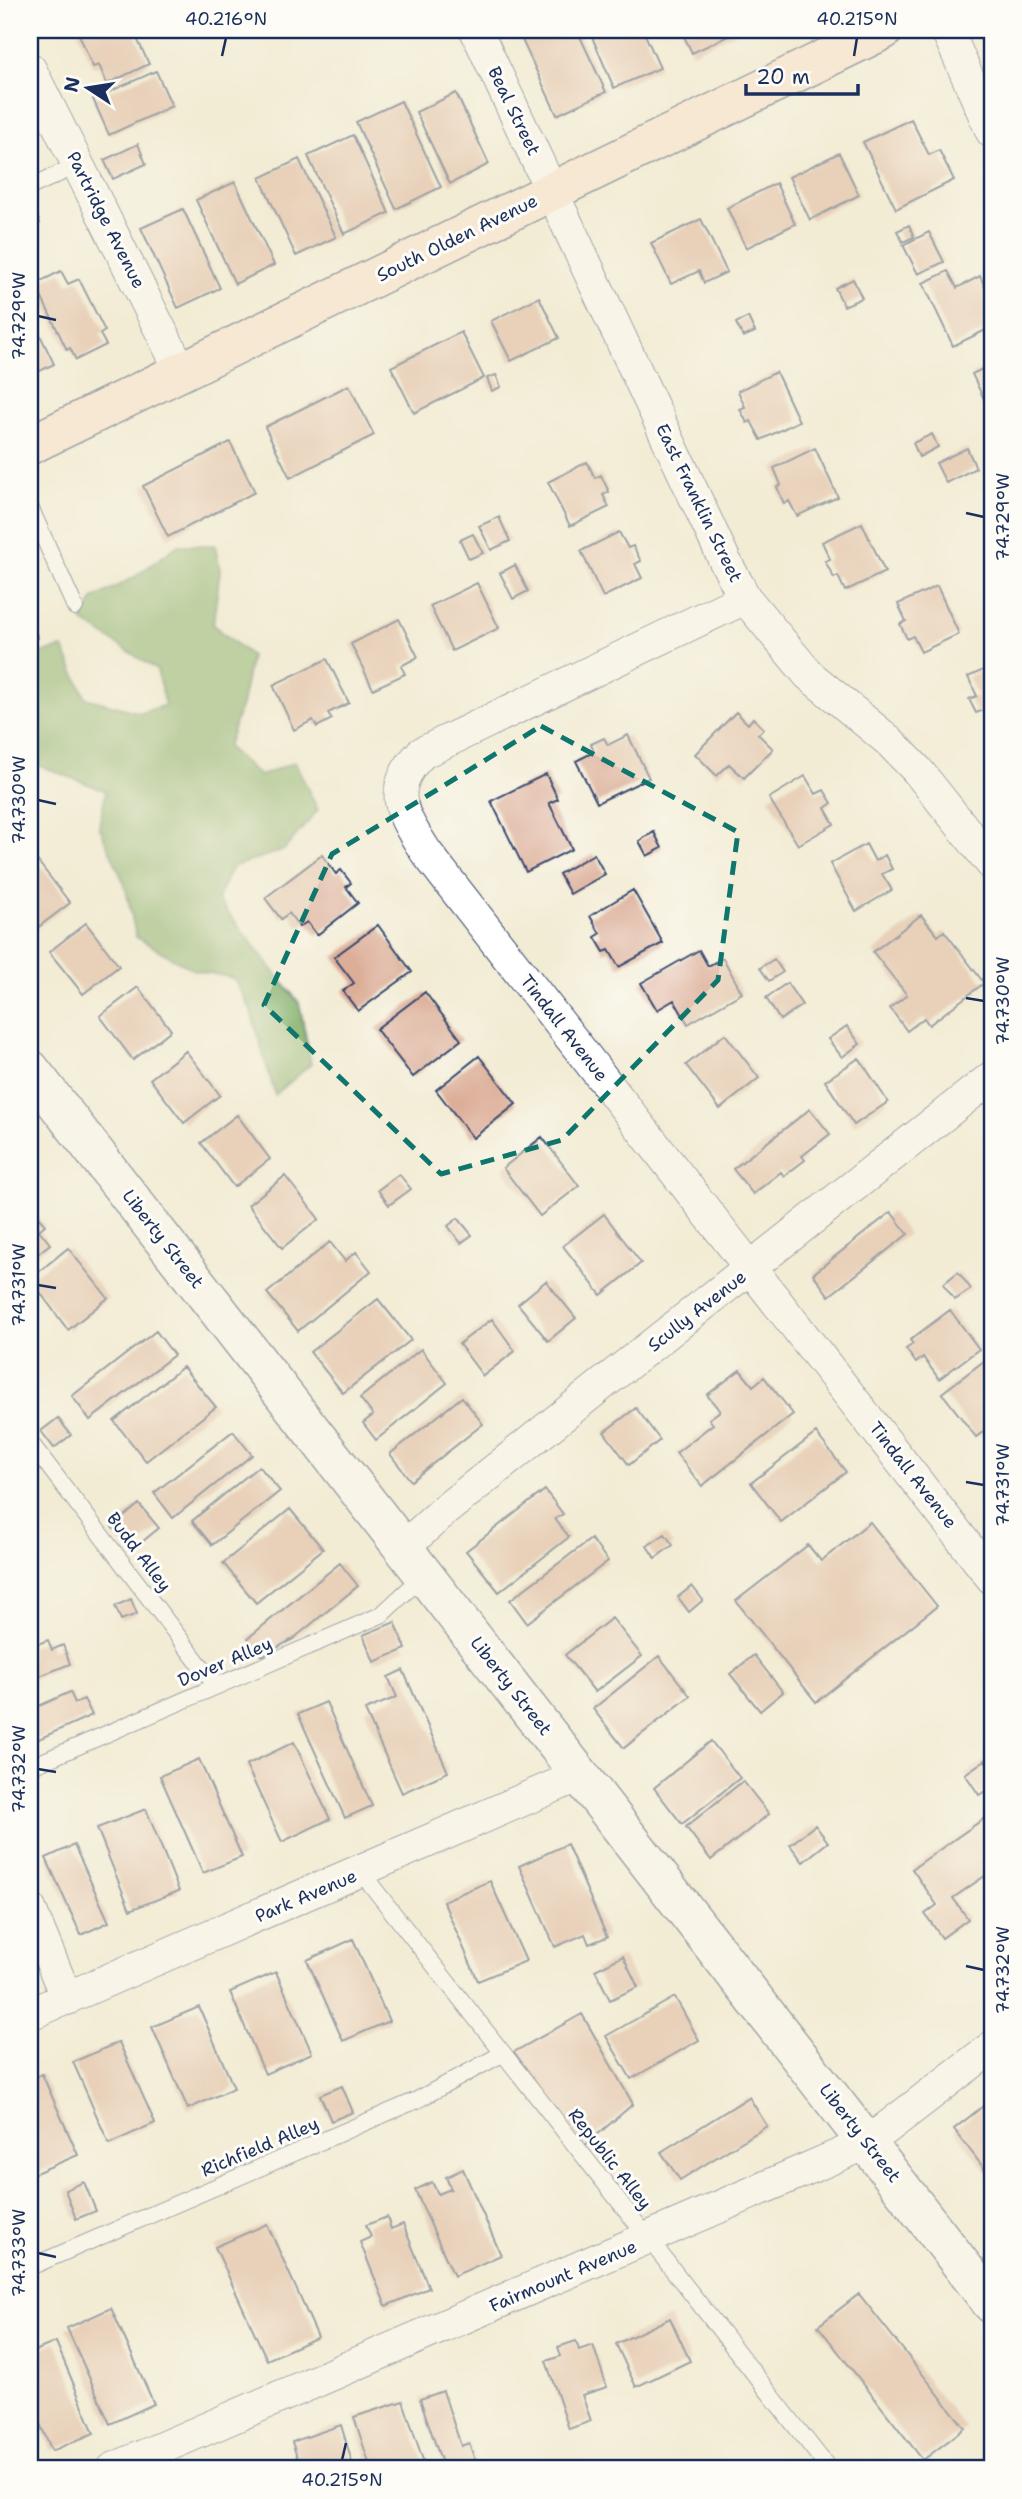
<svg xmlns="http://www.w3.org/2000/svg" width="1022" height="2499" font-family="'Shantell Sans',sans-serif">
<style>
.forest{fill:#81ad66;stroke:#4e6e62;stroke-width:2}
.building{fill:#dcad97}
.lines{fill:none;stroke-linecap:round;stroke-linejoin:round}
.service-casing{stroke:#3b4b70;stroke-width:18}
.minor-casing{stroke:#3b4b70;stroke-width:34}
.tertiary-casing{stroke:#3b4b70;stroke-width:41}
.secondary-casing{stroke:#3b4b70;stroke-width:41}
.service{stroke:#fff;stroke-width:16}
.minor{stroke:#fff;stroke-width:32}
.tertiary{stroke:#fff;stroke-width:38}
.secondary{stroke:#fde3d1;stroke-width:38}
.marked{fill:none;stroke:#0f766e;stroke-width:5;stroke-dasharray:14 9;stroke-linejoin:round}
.ticks{fill:none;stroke:#1b2f5e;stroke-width:2.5}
.labels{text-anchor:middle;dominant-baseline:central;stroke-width:6;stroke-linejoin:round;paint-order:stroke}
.street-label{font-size:18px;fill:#1b2f5e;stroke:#fdfcf7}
.neatline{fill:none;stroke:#1b2f5e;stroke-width:2.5}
.ticks-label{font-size:18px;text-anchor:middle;fill:#1b2f5e}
</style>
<rect width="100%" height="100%" fill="#fdfcf7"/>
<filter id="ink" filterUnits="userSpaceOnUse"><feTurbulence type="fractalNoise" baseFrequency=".0143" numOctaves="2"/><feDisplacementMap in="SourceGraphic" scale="14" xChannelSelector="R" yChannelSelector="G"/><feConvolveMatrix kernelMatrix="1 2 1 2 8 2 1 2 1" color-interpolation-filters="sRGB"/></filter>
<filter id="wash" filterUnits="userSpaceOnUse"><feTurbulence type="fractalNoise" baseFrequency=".00686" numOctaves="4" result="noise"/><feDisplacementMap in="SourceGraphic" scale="28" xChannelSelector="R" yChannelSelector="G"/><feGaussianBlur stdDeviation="1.57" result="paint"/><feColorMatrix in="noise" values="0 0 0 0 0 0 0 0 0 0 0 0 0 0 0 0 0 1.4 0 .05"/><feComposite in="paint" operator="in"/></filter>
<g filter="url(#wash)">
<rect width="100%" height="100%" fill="#f3ecd5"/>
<!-- forest -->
<path class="forest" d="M178,545H215L220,570L213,625L251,656L242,702L227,747L260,776L295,762L318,810L284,850L232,867L217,899L299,1003L311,1064L275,1095L250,1008L233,978L194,970L136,937L125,885L99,826L106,791L30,762V655L63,648L86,698L141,713L165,705L157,670L82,621L93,599L133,578Z"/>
<g id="blocks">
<!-- building -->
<path class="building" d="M77,30H133L149,64L107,84L99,65L93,67Z
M544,30H577L606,92L557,115L522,40Z
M589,30H643L660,68L614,88Z
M681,30H741L692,53Z
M156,71L172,106L109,135L93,99Z
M456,93L489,164L450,184L416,112Z
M401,101L441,187L396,209L356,122Z
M911,119L929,155L939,150L954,180L896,209L863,142Z
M353,135L389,213L344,234L308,156Z
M138,144L146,164L113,179L104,160Z
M839,153L859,195L810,220L789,177Z
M299,159L336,237L296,256L260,178Z
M235,182L274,265L235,284L196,200Z
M776,183L795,224L746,248L727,208Z
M30,201L40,223L30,228Z
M183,209L220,288L178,308L141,228Z
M701,219L727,272L704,283L699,271L671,284L651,243Z
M909,225L914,237L903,242L897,231Z
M929,232L944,262L918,274L903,245Z
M61,271L68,284L79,279L105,331L100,334L106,345L76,360L70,348L67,350L35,284Z
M948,271L957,288L980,276L992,302V327L953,346L923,283Z
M853,279L862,298L844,306L835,288Z
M539,297L559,338L511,361L491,321Z
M30,314L54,364L30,376Z
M748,317L755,332L743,337L736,323Z
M461,332L484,378L414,413L391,367Z
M992,364V416L972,374Z
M776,372L799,421L761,440L751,421L747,423L740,409L745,407L738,391Z
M496,375L501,387L492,391L487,378Z
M349,385L374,435L290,478L265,427Z
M932,434L938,447L919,457L913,443Z
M230,442L255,492L168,537L143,486Z
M815,448L838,497L797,516L789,501L784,504L777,487L781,485L774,468Z
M967,448L976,468L946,483L936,463Z
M587,462L595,478L601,475L609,492L603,495L609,507L570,526L548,482Z
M499,517L510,541L491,550L479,526Z
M862,523L885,572L845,591L838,576L834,578L825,561L830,559L822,542Z
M619,532L628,548L633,546L641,561L635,564L642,578L603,597L581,551Z
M473,534L483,553L469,559L460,540Z
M515,565L528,591L513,599L500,573Z
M477,583L499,628L452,651L430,606Z
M937,586L959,634L921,652L913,636L907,639L900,624L906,621L898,604Z
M399,619L418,657L401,666L405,674L373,689L351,644Z
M30,621L38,638L30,642Z
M327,659L349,703L328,713L332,719L317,727L313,720L294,730L273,685Z
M992,666V728L984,710L976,713L969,699L977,696L968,677Z
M736,712L748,724L753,718L764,729L758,734L773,749L744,778L729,764L717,776L695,754Z
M628,735L649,778L597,803L576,761L594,752L591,744L604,738L608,745Z
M546,774L558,799L549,803L572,849L526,872L491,801Z
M805,776L816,794L824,790L832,803L825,808L834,824L798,845L769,798Z
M654,832L662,848L647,856L639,841Z
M866,844L875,861L885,855L892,869L882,874L892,890L856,911L830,864Z
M594,854L605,874L570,894L559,874Z
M322,855L336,874L341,870L351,883L346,887L358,903L317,935L307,922L299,927L289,913L281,919L265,898Z
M36,859L70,903L33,931L30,927V864Z
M633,890L663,943L619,967L609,950L604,952L595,937L600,934L590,916Z
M921,915L938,936L944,931L984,983L929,1025L924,1018L907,1031L890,1008L907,995L873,952Z
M86,923L119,966L83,994L49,952Z
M378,925L412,972L358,1011L343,991L354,983L334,957Z
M699,950L708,966L723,958L742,993L688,1024L674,1000L657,1010L641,983Z
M774,959L783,972L769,981L760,968Z
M787,983L802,1005L780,1020L766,998Z
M138,987L171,1030L133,1060L100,1016Z
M425,992L461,1040L413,1077L376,1029Z
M847,1026L860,1044L842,1057L828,1039Z
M725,1034L759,1078L720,1109L686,1065Z
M186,1051L220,1095L184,1123L150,1079Z
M479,1056L516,1104L473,1138L436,1090Z
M859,1058L888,1102L854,1125L825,1081Z
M810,1109L830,1134L802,1156L805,1160L784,1176L781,1172L753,1194L733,1169Z
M237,1115L270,1159L234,1187L201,1143Z
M542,1137L579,1186L540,1216L503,1168Z
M399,1174L411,1189L389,1205L378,1190Z
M285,1176L319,1219L282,1248L248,1205Z
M30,1194L38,1205L32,1210L45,1225L39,1230L50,1244L30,1260Z
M891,1212L908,1234L829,1296L813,1274Z
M604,1214L641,1263L601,1295L563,1246Z
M458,1218L472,1235L461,1243L448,1226Z
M330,1242L345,1261L356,1252L371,1271L298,1331L267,1293Z
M68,1248L108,1298L68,1330L30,1279Z
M958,1272L971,1289L955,1300L943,1284Z
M546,1281L576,1318L548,1341L518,1304Z
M378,1299L411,1340L343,1393L310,1352Z
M950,1310L979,1349L939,1379L923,1357L916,1363L906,1349L913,1344L910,1340Z
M492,1319L515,1351L483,1376L459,1344Z
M156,1331L174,1355L90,1420L72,1396Z
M421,1349L447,1383L376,1440L363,1423L373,1415L360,1398Z
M984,1361L988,1366L992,1362V1425L976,1437L942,1393Z
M183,1367L216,1407L146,1461L114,1421Z
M740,1370L753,1386L764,1377L793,1414L702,1486L676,1453L713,1424L709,1419L720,1411L707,1395Z
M462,1397L483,1424L411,1481L390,1454Z
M636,1408L660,1440L629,1465L604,1432Z
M58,1418L71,1435L54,1448L41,1431Z
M233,1431L252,1455L173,1518L154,1493Z
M816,1433L846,1472L781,1522L751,1483Z
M259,1466L280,1491L212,1545L192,1521Z
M545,1490L563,1514L555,1519L569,1537L499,1592L466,1551Z
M139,1504L159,1528L132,1550L112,1527Z
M290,1509L323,1549L256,1603L223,1563Z
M870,1522L937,1606L816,1702L736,1601L808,1545L821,1561Z
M665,1534L673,1545L655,1558L647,1546Z
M591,1539L608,1561L527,1623L510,1600Z
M340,1563L358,1586L293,1639L262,1656L248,1638Z
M692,1586L703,1600L689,1612L678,1597Z
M131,1599L137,1614L121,1620L115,1606Z
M612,1618L642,1656L595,1692L565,1655Z
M395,1622L406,1649L374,1662L363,1635Z
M48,1640L52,1650L63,1645L70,1664L30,1680V1647Z
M754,1655L783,1692L760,1711L730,1674Z
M659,1656L690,1696L624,1748L593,1709Z
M403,1670L448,1772L402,1793L365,1710L397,1697L388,1677Z
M70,1692L75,1703L84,1699L92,1715L30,1743V1710Z
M326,1702L372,1806L345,1818L298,1714Z
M711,1741L740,1778L682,1824L654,1788Z
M294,1742L330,1819L282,1842L246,1765Z
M199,1759L242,1857L203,1873L160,1776Z
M985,1760L992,1770V1787L979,1795L965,1774Z
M743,1781L769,1814L711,1860L686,1827Z
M146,1809L179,1891L130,1910L97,1828Z
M992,1813V1871L953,1898L968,1919L942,1938L925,1914L937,1905L912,1869Z
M815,1825L828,1842L803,1862L790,1845Z
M567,1844L607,1937L589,1944L585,1934L555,1947L519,1866Z
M74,1845L109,1922L81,1935L46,1858Z
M490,1881L526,1961L478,1981L443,1901Z
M353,1939L389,2021L343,2041L307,1960Z
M623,1956L638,1987L610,2000L595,1970Z
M276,1972L312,2053L265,2074L230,1992Z
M675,1997L699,2040L631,2079L606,2036Z
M199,2007L234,2088L188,2109L152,2027Z
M582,2014L633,2104L583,2147L514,2052Z
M119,2042L155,2123L109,2144L73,2062Z
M42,2074L78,2155L31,2175L30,2079Z
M342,2086L353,2112L331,2121L320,2095Z
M749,2097L767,2126L680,2180L661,2152Z
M992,2099V2179L954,2129Z
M463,2169L501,2255L454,2276L415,2190L432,2182L438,2194L451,2189L446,2177Z
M84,2182L96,2211L76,2219L65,2190Z
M387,2217L391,2229L403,2224L429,2288L386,2306L360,2242L371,2237L366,2225Z
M267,2224L318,2337L267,2360L215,2247Z
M859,2294L965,2428L923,2460L818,2326Z
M111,2308L154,2404L110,2424L67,2328Z
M670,2318L690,2361L636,2387L616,2344Z
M576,2341L579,2350L593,2345L607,2387L582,2395L591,2421L569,2429L546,2361L561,2356L558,2347Z
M56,2342L94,2433L52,2451L30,2401V2353Z
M443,2391L461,2446L469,2443L477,2466L444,2469L420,2399Z
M403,2401L426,2469H371L354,2417Z
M341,2425L354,2469H301L292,2442Z
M992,2455V2469H984L980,2464Z"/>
</g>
</g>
<g filter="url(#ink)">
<use href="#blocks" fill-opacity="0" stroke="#3b4b70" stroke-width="2"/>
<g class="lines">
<defs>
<path id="service" d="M30,187L78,165
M30,507L75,607
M30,1442L216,1686
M30,1767L381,1615L424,1575
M361,1872L829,2469
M30,2267L417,2100L502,2054"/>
<path id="minor" d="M476,30L725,561L745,598L809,675L889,741L917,770L992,864
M947,30L992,132
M30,69L181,371
M745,598L422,753C385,789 402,815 426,852L992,1578
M403,1548L445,1510L605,1382L992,1077
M30,1909L67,1999
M30,2014L580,1775
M113,2469L867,2143L992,2047"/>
<path id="tertiary" d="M30,1069L992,2304"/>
<path id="secondary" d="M30,445L884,30"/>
</defs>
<!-- service casing -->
<use href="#service" class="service-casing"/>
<!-- minor casing -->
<use href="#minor" class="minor-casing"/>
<!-- tertiary casing -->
<use href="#tertiary" class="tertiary-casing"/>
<!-- secondary casing -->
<use href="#secondary" class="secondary-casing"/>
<!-- service -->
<use href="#service" class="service"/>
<!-- minor -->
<use href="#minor" class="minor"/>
<!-- tertiary -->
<use href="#tertiary" class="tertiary"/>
<!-- secondary -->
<use href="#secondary" class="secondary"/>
</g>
</g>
<!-- marked area -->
<path d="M0 0H1022V2499H0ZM541,726L738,832L718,980L562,1140L441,1174L264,1005L332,854Z" fill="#f3ecd5" fill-opacity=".55" fill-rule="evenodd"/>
<path class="marked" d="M541,726L738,832L718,980L562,1140L441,1174L264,1005L332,854Z"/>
<!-- ticks -->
<path class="ticks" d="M222,56L226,38M854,56L857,38M38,316L56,320M966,513L984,517M38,800L56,804M966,998L984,1001M38,1285L56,1288M966,1482L984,1485M38,1769L56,1772M966,1966L984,1970M38,2253L56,2257M342,2460L346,2443"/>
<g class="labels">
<!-- street labels -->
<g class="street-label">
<text transform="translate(514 111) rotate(64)">Beal Street</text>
<text transform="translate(106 220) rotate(63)">Partridge Avenue</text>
<text transform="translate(457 238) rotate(-26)">South Olden Avenue</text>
<text transform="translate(699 503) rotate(64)">East Franklin Street</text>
<text transform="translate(564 1028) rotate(52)">Tindall Avenue</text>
<text transform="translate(163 1239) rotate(52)">Liberty Street</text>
<text transform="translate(697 1311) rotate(-38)">Scully Avenue</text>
<text transform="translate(913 1475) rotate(52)">Tindall Avenue</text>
<text transform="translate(139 1552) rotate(53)">Budd Alley</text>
<text transform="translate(225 1662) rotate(-23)">Dover Alley</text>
<text transform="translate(511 1686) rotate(52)">Liberty Street</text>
<text transform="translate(306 1896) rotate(-23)">Park Avenue</text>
<text transform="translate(860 2133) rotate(52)">Liberty Street</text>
<text transform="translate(260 2147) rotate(-23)">Richfield Alley</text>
<text transform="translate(610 2159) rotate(52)">Republic Alley</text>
<text transform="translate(563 2276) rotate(-23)">Fairmount Avenue</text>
</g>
</g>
<!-- margin -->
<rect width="1022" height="2499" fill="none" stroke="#fdfcf7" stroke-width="77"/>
<!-- north arrow -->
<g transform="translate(88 88) rotate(282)" stroke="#fdfcf7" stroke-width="5" paint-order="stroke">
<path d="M0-5L12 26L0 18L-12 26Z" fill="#1b2f5e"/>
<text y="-10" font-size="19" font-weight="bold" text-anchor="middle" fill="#1b2f5e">N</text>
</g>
<!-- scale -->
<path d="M746 84v10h112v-10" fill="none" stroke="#1b2f5e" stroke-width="3.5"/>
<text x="756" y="84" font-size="21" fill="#1b2f5e" stroke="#fdfcf7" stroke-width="5" paint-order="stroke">20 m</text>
<rect x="38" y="38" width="946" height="2422" class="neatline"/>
<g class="ticks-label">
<text x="226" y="25">40.216°N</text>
<text x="857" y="25">40.215°N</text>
<text transform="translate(19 316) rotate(-90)" y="6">74.729°W</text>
<text transform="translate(1003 517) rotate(-90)" y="6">74.729°W</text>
<text transform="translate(19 800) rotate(-90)" y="6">74.730°W</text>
<text transform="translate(1003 1001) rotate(-90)" y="6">74.730°W</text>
<text transform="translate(19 1285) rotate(-90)" y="6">74.731°W</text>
<text transform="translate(1003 1485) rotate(-90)" y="6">74.731°W</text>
<text transform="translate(19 1769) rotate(-90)" y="6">74.732°W</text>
<text transform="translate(1003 1970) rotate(-90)" y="6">74.732°W</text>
<text transform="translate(19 2253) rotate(-90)" y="6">74.733°W</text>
<text x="342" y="2486">40.215°N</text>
</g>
</svg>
